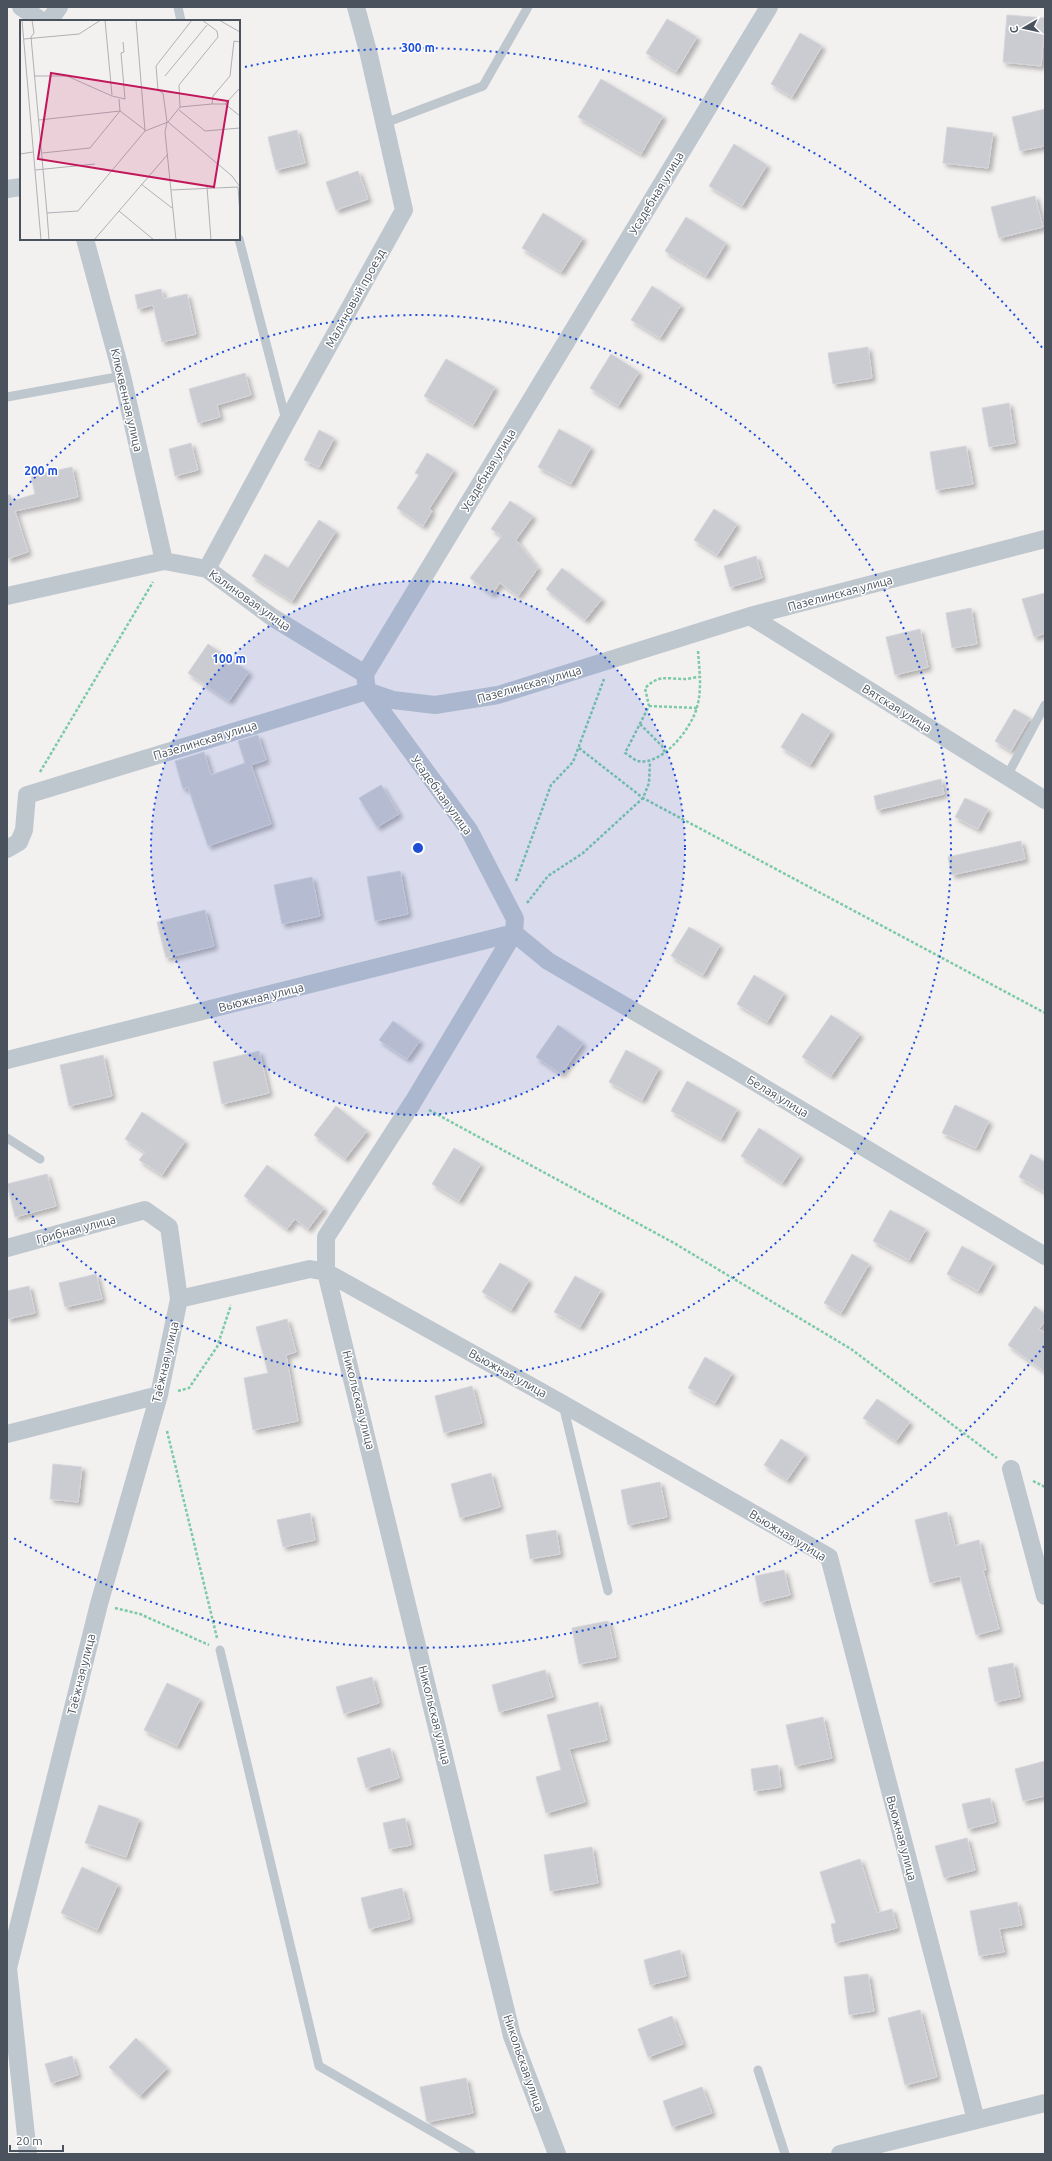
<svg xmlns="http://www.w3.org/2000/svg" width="1052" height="2161" font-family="Ubuntu,sans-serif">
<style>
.building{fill:#caccd2;stroke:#d5d6db;filter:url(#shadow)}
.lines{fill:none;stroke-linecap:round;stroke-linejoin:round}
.path{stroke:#7bcaa8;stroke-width:2.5;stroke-dasharray:3 2;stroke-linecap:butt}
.lane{stroke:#bfc7ce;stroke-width:9}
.street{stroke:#bfc7ce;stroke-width:18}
.ring{fill:none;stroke:#1d4ed8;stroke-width:2;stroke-dasharray:2 4}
.labels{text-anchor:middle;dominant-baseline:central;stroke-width:3;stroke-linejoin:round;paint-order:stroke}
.street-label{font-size:12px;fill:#49525d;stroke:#fff}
.inset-road{fill:none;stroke:#afb1b5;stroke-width:1}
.view{fill:#c2185b;fill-opacity:0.15;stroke:#c2185b;stroke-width:2}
.inset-edge{fill:none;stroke:#49525d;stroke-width:2}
.centre{fill:#1d4ed8;stroke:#fff;stroke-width:2}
.ring-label{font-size:12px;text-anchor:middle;font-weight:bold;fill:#1d4ed8;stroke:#fff;stroke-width:3;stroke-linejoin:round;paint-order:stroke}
</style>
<defs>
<filter id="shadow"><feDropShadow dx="3.5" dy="3.5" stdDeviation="2" flood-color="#0004"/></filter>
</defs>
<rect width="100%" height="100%" fill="#f3f0f0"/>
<!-- building -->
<path class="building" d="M1007,15L1045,18L1041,66L1003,62Z
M667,19L697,37L676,72L646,53Z
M800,33L822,46L792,97L771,84Z
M601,79L663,116L641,154L578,117Z
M1045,109V146L1020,151L1012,117Z
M947,127L993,133L988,168L943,163Z
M297,130L305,163L276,170L268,137Z
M734,144L767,165L742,206L709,186Z
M358,171L368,199L336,210L326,182Z
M1035,196L1043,227L999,238L991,207Z
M543,213L583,238L561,272L522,248Z
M686,217L726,243L706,276L665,251Z
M652,286L681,305L660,338L631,320Z
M161,289L164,299L187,294L196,334L162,342L153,305L138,309L135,295Z
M868,347L872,378L833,384L828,353Z
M611,354L639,372L618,406L590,388Z
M446,359L495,387L473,425L424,396Z
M245,373L251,395L217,405L220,417L198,423L189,389Z
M1009,403L1015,443L989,447L982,408Z
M559,429L591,447L571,484L538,467Z
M319,430L334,438L319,467L304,460Z
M191,443L198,470L175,476L169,449Z
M966,446L973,484L936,490L930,452Z
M427,453L454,470L429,509L432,511L423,526L397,508L419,475L415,473Z
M72,467L78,497L15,511L28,552L7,559V495H10L12,501L35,494L31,476Z
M510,501L533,516L516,540L538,568L518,596L500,583L492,594L470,578L502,536L491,529Z
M714,509L737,524L717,555L694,540Z
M319,520L336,531L292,601L252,576L265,554L288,568Z
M756,556L762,578L730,587L724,566Z
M562,568L602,599L585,620L546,589Z
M1045,593V633L1034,637L1022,599Z
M971,608L977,644L952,648L946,613Z
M920,629L928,667L895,675L886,637Z
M208,644L249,672L229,701L188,673Z
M1014,709L1030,718L1011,751L995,741Z
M802,713L831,731L810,765L781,747Z
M258,735L266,760L251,765L271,824L208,846L188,787L183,789L175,761L204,752L211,775L245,763L238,741Z
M941,779L944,794L877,810L874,796Z
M381,785L399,814L377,827L359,798Z
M965,798L988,809L978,829L955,817Z
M1021,841L1025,859L952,875L948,857Z
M400,871L408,914L375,921L367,877Z
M312,877L320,916L282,924L274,885Z
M205,910L214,946L166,958L157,922Z
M689,927L720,945L703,975L671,956Z
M754,975L784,993L767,1022L737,1004Z
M831,1015L860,1034L831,1076L802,1057Z
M393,1021L420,1041L407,1059L379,1040Z
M558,1025L583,1043L561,1074L536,1057Z
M626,1050L659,1068L642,1100L609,1082Z
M259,1051L269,1093L222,1104L213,1062Z
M103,1055L112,1096L69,1106L60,1065Z
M687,1081L737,1109L721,1139L671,1111Z
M955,1105L989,1121L976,1148L942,1133Z
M336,1106L367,1131L345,1159L314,1135Z
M142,1112L185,1141L162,1175L139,1160L145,1152L125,1139Z
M759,1128L800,1155L782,1183L741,1156Z
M454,1148L481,1164L459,1201L432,1184Z
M1031,1154L1045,1162V1192L1019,1177Z
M267,1165L324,1208L308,1229L295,1219L287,1229L244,1196Z
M47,1174L56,1206L15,1217L7,1184Z
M890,1210L926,1229L909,1260L873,1241Z
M962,1246L993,1263L978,1291L947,1274Z
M852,1254L869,1264L841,1313L824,1303Z
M500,1263L529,1280L511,1310L482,1292Z
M96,1274L102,1299L65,1307L59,1283Z
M575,1276L601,1290L580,1327L554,1312Z
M29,1286L35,1313L7,1319V1291Z
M1035,1306L1045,1314V1321L1039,1329L1045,1333V1372L1008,1345Z
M287,1319L296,1352L286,1355L298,1421L253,1430L244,1378L268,1373L256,1327Z
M705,1357L732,1373L715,1403L688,1388Z
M472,1386L482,1423L444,1433L435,1396Z
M877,1399L910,1422L896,1441L863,1418Z
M781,1439L805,1454L787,1480L764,1465Z
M53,1464L82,1467L78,1502L50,1499Z
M491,1473L500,1507L460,1518L451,1484Z
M660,1482L667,1517L628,1525L621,1490Z
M947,1512L955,1546L979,1540L986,1570H983L999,1629L976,1635L960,1576L930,1583L915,1520Z
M310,1513L315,1540L283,1547L277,1520Z
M556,1530L560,1554L530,1559L526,1535Z
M784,1570L790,1595L760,1602L755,1576Z
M608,1621L616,1657L579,1664L572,1628Z
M1013,1663L1020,1697L995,1702L988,1668Z
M545,1670L553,1697L499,1712L492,1685Z
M372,1677L379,1703L344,1714L336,1687Z
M167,1683L200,1699L177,1746L144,1730Z
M598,1702L607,1740L569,1749L585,1802L546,1813L536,1777L561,1770L547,1715Z
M823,1717L832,1758L795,1766L786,1725Z
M390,1748L399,1778L366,1788L357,1758Z
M1045,1761V1796L1023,1801L1015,1769Z
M778,1765L781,1787L754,1791L751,1769Z
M990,1798L996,1822L968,1829L962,1804Z
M99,1805L139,1819L126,1857L85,1843Z
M405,1818L411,1845L389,1849L383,1823Z
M967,1838L975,1870L944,1878L935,1846Z
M592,1847L598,1883L550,1891L544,1855Z
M860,1859L877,1913L892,1909L897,1928L835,1943L831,1924L836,1923L820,1872Z
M82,1867L118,1884L97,1930L61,1913Z
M402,1888L410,1919L369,1929L361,1898Z
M1017,1902L1022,1925L999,1929L1004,1952L979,1956L970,1911Z
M680,1950L686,1976L650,1985L644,1960Z
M868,1974L874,2011L849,2015L844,1977Z
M920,2010L937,2077L905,2085L888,2018Z
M672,2016L683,2044L648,2057L638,2029Z
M136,2038L167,2068L140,2096L109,2067Z
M72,2056L78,2075L51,2083L45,2064Z
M466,2078L473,2113L427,2122L420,2087Z
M702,2087L712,2113L672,2127L663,2101Z"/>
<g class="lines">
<!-- path -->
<path class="path" d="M698,651L700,677C695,677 689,679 684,679C666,679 660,674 645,688L649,706L625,753C629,755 634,760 638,761C662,766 692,728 697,707C700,697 700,687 700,677
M649,706L697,708
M640,724L662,746L665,753
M579,748L643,798L1045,1013
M40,772L153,582
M516,881L551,785L573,762L604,679
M527,903L548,876L583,853L643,798L649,783L650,762
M429,1110L674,1243L851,1349L997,1458
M178,1391L189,1388L217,1347L231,1305
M167,1431L217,1638
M1033,1481L1045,1487
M115,1608L140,1614L209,1645"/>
<!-- lane -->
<path class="lane" d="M178,7L181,21
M385,123L483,86L528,7
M239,239L286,420
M7,397L122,376
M1007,776L1045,705
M7,1138L40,1159
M563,1405L608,1591
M220,1650L319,2066L471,2154
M758,2070L785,2154"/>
<!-- street -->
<path class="street" d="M21,7L42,21
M49,21L59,7
M7,189L21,187
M85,239L122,376L164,561
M207,569L287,421L404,210L369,55L356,7
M7,596L164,561L207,569L272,617L365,674
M750,616L1045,800
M7,849L19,842L24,830L27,795L367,691L393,700L435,705L498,695L750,616L1045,539
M514,933L548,961L728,1066L1045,1256
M7,1060L514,933
M7,1248L145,1210L169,1227L179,1299L159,1395L99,1604L8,1968L28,2154
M179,1299L310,1269L326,1272L563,1404L829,1557L976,2120
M7,1434L159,1395
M1011,1469L1045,1596
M557,2154L512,2036L326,1272V1237L413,1102L514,933L515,919L469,830L367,691L365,674L769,7
M840,2154L1045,2103"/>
</g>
<!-- distance rings -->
<circle cx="418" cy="848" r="267" fill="#1d4ed8" fill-opacity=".12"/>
<g class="ring">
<circle cx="418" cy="848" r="267"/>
<path d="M10 505A533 533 0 1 1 10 1191"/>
<path d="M1044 1346A800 800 0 0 1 12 1537M245 67A800 800 0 0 1 1044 350"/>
</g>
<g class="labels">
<!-- street labels -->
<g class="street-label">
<text transform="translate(656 193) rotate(-59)">Усадебная улица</text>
<text transform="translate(355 298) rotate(-61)">Малиновый проезд</text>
<text transform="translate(127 400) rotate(77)">Клюквенная улица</text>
<text transform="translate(488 470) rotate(-59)">Усадебная улица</text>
<text transform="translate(840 593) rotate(-15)">Пазелинская улица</text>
<text transform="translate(250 600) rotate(35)">Калиновая улица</text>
<text transform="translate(529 684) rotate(-16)">Пазелинская улица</text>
<text transform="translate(897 708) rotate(32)">Вятская улица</text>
<text transform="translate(205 740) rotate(-17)">Пазелинская улица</text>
<text transform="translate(442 795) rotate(54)">Усадебная улица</text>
<text transform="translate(261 997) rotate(-14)">Вьюжная улица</text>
<text transform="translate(778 1096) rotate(31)">Белая улица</text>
<text transform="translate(76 1229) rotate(-15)">Грибная улица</text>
<text transform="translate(165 1362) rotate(-77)">Таёжная улица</text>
<text transform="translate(508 1373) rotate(29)">Вьюжная улица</text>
<text transform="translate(359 1400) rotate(76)">Никольская улица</text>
<text transform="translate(788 1535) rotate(31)">Вьюжная улица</text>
<text transform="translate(81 1674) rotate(-76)">Таёжная улица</text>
<text transform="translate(435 1715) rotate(76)">Никольская улица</text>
<text transform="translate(902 1838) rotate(75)">Вьюжная улица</text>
<text transform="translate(524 2063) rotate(71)">Никольская улица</text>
</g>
</g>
<!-- overview -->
<g transform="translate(20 20)">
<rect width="220" height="220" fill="#f3f0f0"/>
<path class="inset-road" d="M2,0L21,220M12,0L14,13L11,17L27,193M85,0L92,75M116,0L125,111M199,0L220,12M4,19L59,14L81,0M15,56H47L92,76L105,79L101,33L104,32L103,22M145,56L187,5M99,79L100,91M192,84H205L220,96M205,84L220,68M160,87L192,84L193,76L210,56L214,21L220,22M159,90L185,111L220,108M100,91L125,110M19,100L100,91M148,102L160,87L159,65L198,17L197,11L182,0M125,111L148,102L212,156L220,167M22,133L70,128L100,91M0,134L13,132M15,150L75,144M121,164L152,188M187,167L191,220M151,170L218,167L220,194M99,191L134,220M29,220L27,193L58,191L125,111M74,220L148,134M156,220L145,112L147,102L143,73L138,70L136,46L172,0"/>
<path class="view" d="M31,53L208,81L194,167L18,139Z"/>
<rect width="220" height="220" class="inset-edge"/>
</g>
<circle cx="418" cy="848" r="6" class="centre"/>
<g class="ring-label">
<text x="418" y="52">300 m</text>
<text x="41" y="475">200 m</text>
<text x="229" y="663">100 m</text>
</g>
<!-- border -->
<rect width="1052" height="2161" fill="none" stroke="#49525d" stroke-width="16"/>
<!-- north arrow -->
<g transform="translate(1024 28) rotate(261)" stroke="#ffffff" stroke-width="3" paint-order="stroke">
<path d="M0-3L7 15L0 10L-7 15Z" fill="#49525d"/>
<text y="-6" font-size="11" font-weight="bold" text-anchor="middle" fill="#49525d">С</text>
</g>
<!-- scale -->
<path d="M10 2145v6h53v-6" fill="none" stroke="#49525d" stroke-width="2"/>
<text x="16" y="2145" font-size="12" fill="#49525d" stroke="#ffffff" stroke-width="3" paint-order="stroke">20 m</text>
</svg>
